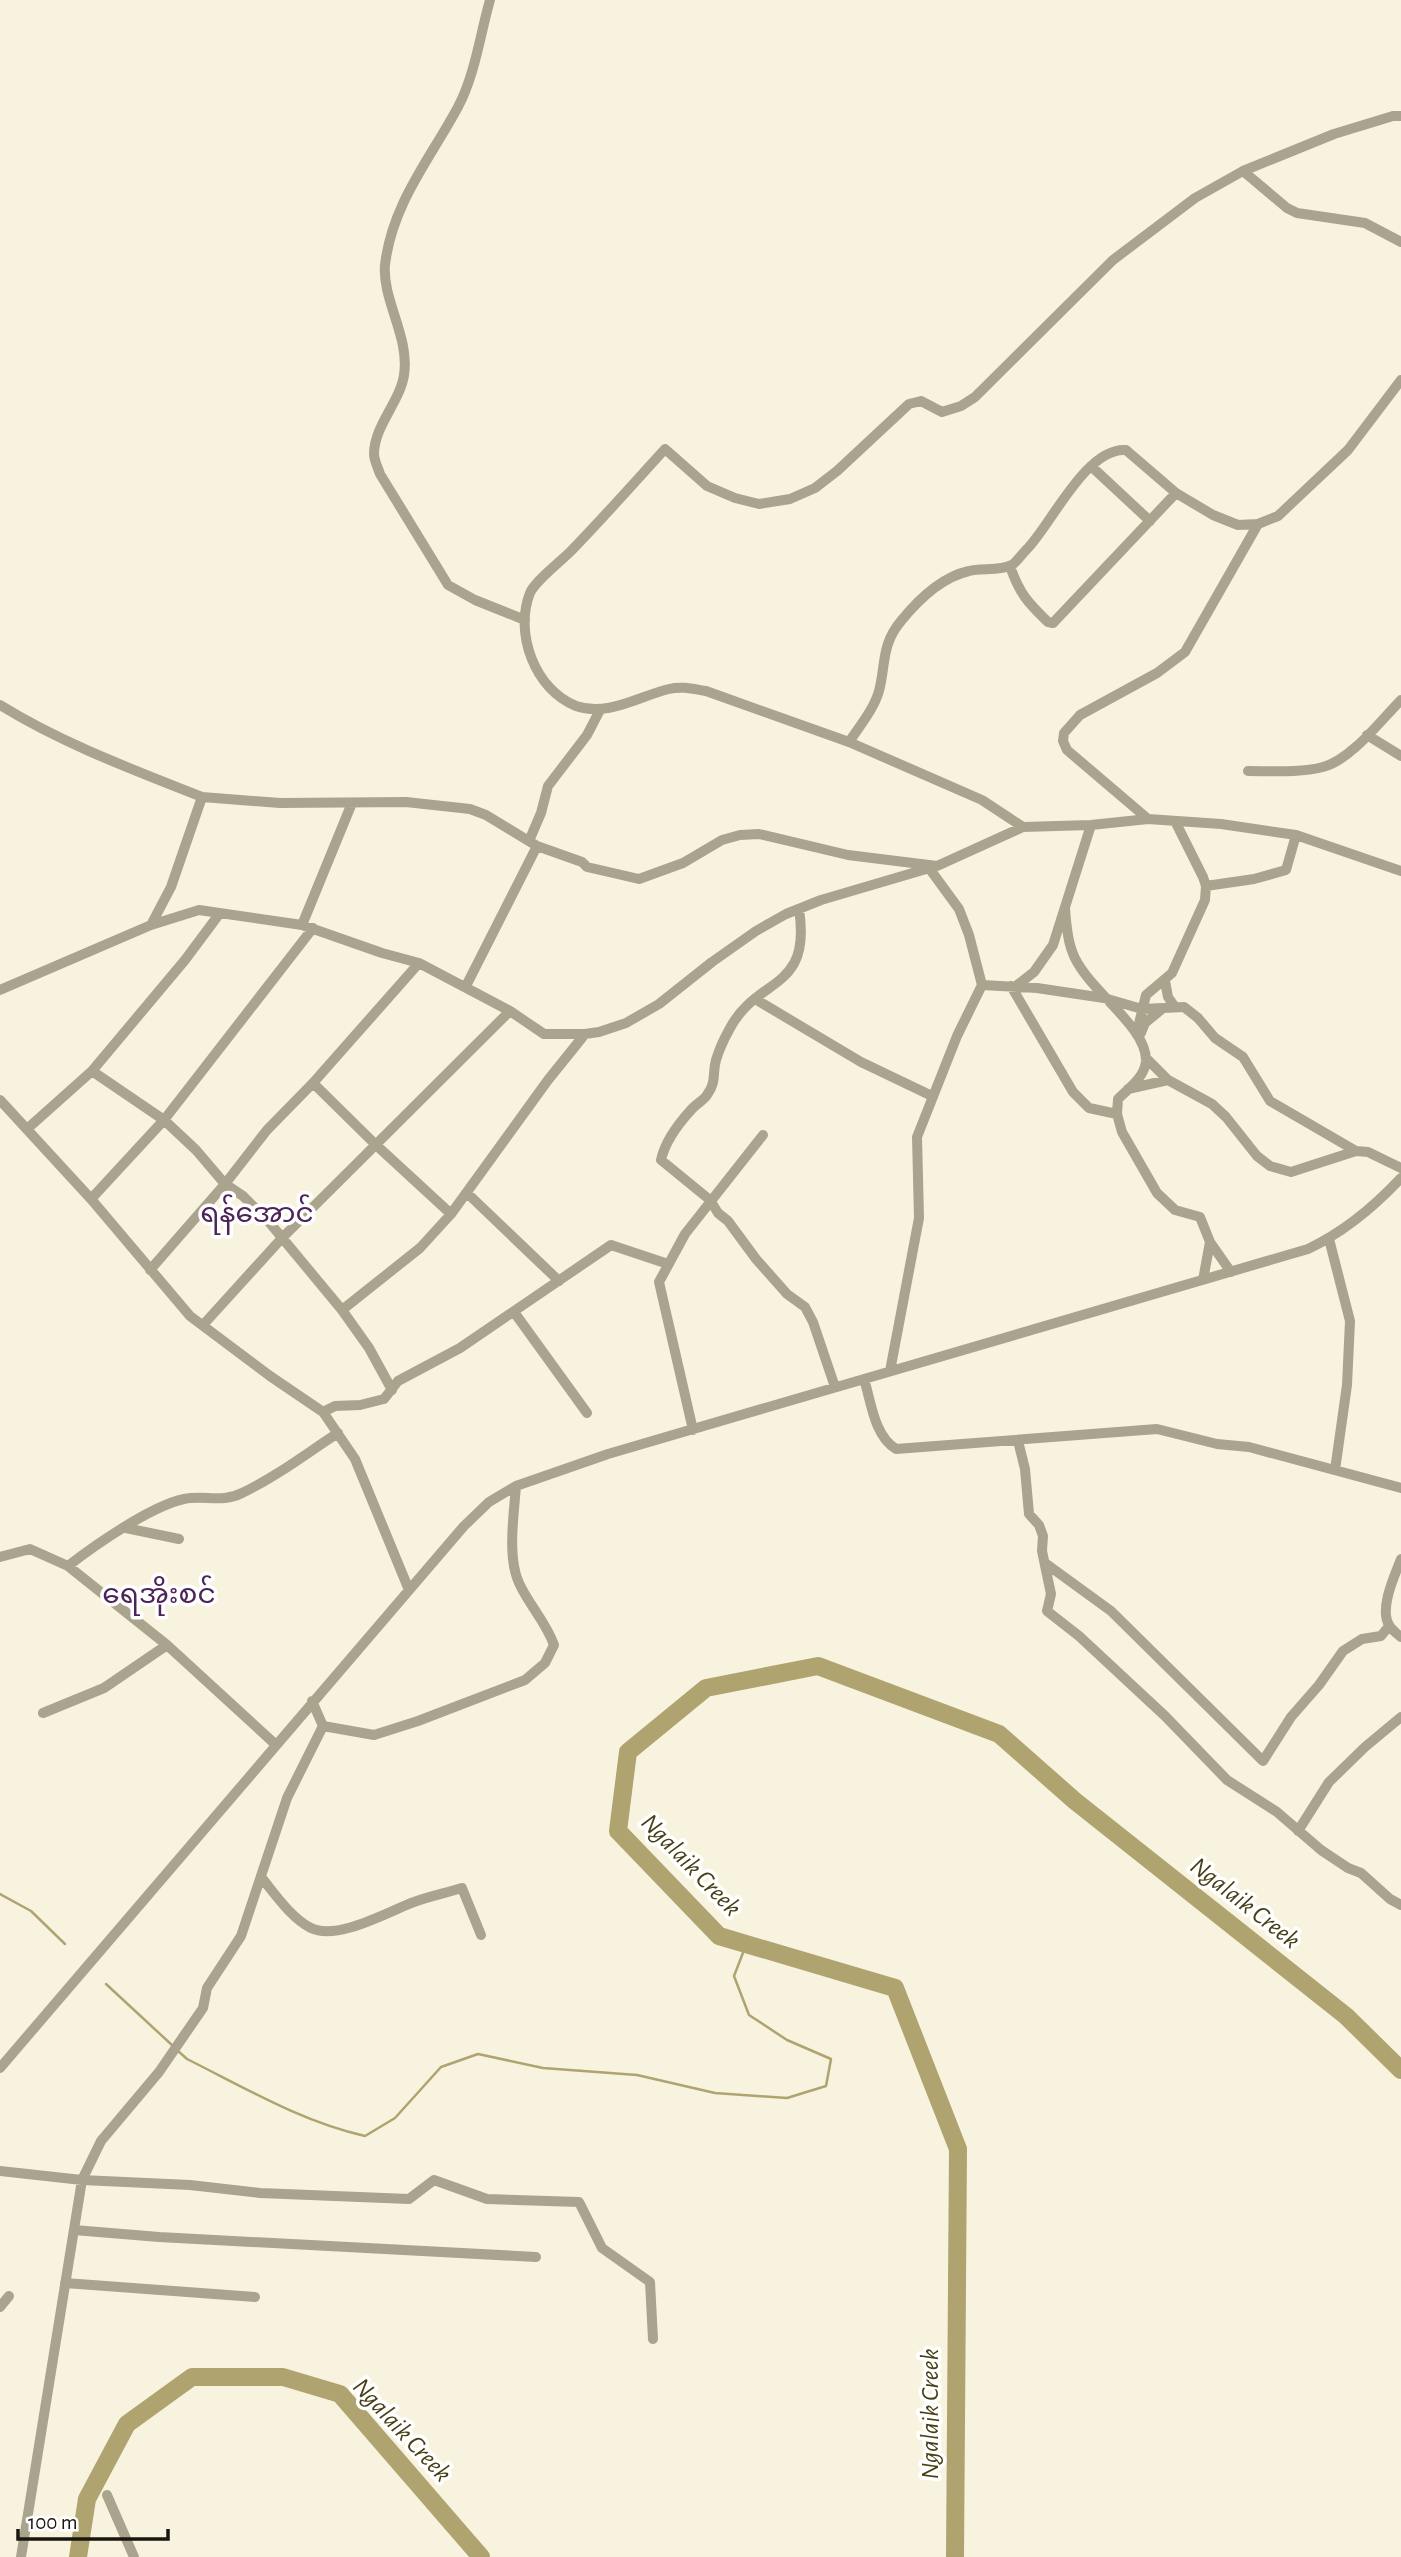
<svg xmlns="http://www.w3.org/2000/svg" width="1401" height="2557" font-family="'Alegreya Sans','Noto Sans Myanmar',sans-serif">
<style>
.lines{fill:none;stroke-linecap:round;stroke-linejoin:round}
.stream{stroke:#afa370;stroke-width:2.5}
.river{stroke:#afa370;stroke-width:18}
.minor{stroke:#aaa48e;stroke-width:10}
.labels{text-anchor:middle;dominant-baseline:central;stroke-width:7;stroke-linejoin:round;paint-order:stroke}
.water-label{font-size:26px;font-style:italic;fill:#493f16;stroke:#fff}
.quarter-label{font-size:28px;fill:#4d245a;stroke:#fff}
</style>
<rect width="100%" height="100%" fill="#f8f3df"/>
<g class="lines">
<!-- stream -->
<path class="stream" d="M0,1894L31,1911L65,1944
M106,1984L173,2046
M178,2051L187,2059C245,2088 302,2122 365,2136L395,2118L441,2067L478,2054L543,2068L637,2075L715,2093L787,2098L826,2086L831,2059L787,2040L749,2015L734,1976L746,1945"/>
<!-- river -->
<path class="river" d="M78,2557L87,2499L127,2424L192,2377H283L340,2394L481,2557
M955,2557L958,2149L895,1988L719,1936L618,1831L628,1752L706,1688L818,1666L999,1734L1075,1801L1346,2016L1401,2070"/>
<!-- minor -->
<path class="minor" d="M490,0C480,35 475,75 458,107C430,159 392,204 385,265C382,300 410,337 404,375C400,402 374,426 374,454C374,460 378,468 380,474L448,585L475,600L525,620
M1243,171L1334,134L1393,116H1401
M1092,467L1150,521
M1010,566C1019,593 1028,603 1048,622L1053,623L1176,493
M0,705C63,744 134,770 202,797
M1367,735L1401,756
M849,742C859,727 874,709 879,691C886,664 881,645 901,621C918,600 942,577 969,571C981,568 1001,571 1012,565C1017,561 1022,554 1027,549C1051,525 1086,447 1126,450L1176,493L1213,515L1238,525L1258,524L1278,516L1348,450L1401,380
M1248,771C1272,771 1300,773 1323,767C1351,760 1381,720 1401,700
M1148,819L1067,750L1063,741L1064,733L1080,715L1157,673L1185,652L1258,524
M1023,827L982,800L849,742L706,691C693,689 682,686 669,689C639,696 608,717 576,706C535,690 514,633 530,593C535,581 561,561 571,551C603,518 634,483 665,449L707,486L735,498L759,504L790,499L815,488L837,471L909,404L921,401L942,412L961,406L975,397L1113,260L1195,198L1243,171L1287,208L1297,213L1365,223L1401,242
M529,841L541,813L548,786L587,735L600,710
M1206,886L1254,879L1286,870L1296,835
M1065,908C1066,922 1067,938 1072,951C1084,988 1147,1025 1146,1061C1145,1077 1128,1089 1118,1099L1117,1114L1122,1132L1157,1193L1175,1210L1200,1217L1210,1242L1231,1272
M799,909C812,993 757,975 729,1030C724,1039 719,1050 716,1060C712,1074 717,1081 707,1095C703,1101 696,1104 691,1110C679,1123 665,1142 661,1160L710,1200L718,1213L728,1221L756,1259L787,1294L805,1307L813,1322L835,1387
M151,925L199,910L302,925L382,953L419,963L510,1011L544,1034H585L599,1032L626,1023L659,1004L712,962L756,931L786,914L821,900L933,867
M302,925L352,803
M1165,981L1168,997L1175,1007
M982,985L1037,988L1104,998L1142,1009L1184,1007L1198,1018L1215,1038L1243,1057L1270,1101L1356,1151
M466,986L537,846
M1011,986L1073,1092L1089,1108L1117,1114
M1016,986L1034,972L1053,945L1091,825
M0,990L151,925L171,887L202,797L280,803L406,802L470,809L486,815L537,846L582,862L587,867L639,879L683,863L722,840L740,835L759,834L848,855L937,866L1023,827L1091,825L1148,819L1221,824L1296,835L1401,871
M755,999L861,1062L932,1096
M1137,1032L1146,995L1172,973L1205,900L1206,886L1203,877L1176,823
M1141,1033L1145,1023L1162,1009
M1146,1058L1168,1080L1212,1104L1226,1117L1257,1156L1270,1166L1291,1172L1356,1151L1368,1152L1401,1168
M92,1071L164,1120L196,1150L225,1184L243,1196L269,1222L342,1310L369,1348L392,1390
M313,1083L375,1144L451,1214
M1128,1089L1168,1080
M0,1100L91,1199L190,1316L270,1376L323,1412L355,1459L409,1590
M27,1129L92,1071L185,960L220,913
M467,1193L559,1281
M91,1199L164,1120L313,928
M1329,1239L1350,1321L1347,1385L1335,1470
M150,1270L225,1184L267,1130L313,1083L419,963
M1203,1280L1210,1242
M342,1310L420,1248L451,1214L548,1080L585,1034
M514,1312L587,1413
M203,1325L282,1238L510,1011
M890,1371L919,1218L917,1137L957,1036L982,985L969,935L959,909L929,868
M864,1379C871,1401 874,1436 896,1449L1157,1429L1217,1444L1249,1447L1401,1488
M323,1412L335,1406L360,1405L384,1399L398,1381L460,1348L611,1245L668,1264
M693,1430L659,1282L685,1234L763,1135
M1018,1441L1025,1469L1029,1514L1039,1525L1043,1536L1042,1551L1051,1594L1047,1611L1079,1636L1165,1716L1227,1780L1277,1812L1321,1850L1348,1868L1361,1873L1390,1899L1401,1905
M126,1528L179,1539
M0,1557L30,1549L68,1566L167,1645L275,1744
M1401,1559C1395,1575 1379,1608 1389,1625C1392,1630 1397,1634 1401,1637
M1045,1563L1111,1611L1263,1761L1291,1717L1319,1685L1343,1651L1362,1639L1381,1636L1389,1626
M68,1566C95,1545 151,1506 184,1499C204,1495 223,1503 242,1493C276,1477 307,1453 338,1433
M43,1713L104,1688L167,1645
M323,1726L374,1735L418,1721L525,1680L545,1663L554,1645C546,1622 529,1605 519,1583C507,1557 514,1514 516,1486
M1298,1831L1329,1782L1365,1747L1401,1717
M261,1877C275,1894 291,1918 311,1928C338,1941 389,1911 414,1902C430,1896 446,1893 462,1888L481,1935
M0,2068L464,1526L489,1502L516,1486L608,1454L1308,1249C1344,1232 1374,1207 1401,1178
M0,2171L82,2180L190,2185L260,2193L409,2199L434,2180L487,2199L579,2202L602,2248L650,2282L653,2339
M74,2230L159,2237L536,2257
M65,2283L255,2297
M0,2307L9,2296
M107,2495L134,2557
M21,2557L82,2180L101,2141L159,2072L203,2008L207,1988L241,1936L287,1798L323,1726L312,1701"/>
</g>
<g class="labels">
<!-- water labels -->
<g class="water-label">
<text transform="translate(691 1865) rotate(46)">Ngalaik Creek</text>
<text transform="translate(1245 1903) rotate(38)">Ngalaik Creek</text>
<text transform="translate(930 2414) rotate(-90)">Ngalaik Creek</text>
<text transform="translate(402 2430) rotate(47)">Ngalaik Creek</text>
</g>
<!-- quarter labels -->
<g class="quarter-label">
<text x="257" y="1214">ရန်အောင်</text>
<text x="159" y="1595">ရေအိုးစင်</text>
</g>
</g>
<!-- scale -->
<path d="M18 2529v10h150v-10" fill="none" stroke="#18160f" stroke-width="3.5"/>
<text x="28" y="2529" font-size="21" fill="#18160f" stroke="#ffffff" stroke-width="5" paint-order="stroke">100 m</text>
</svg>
